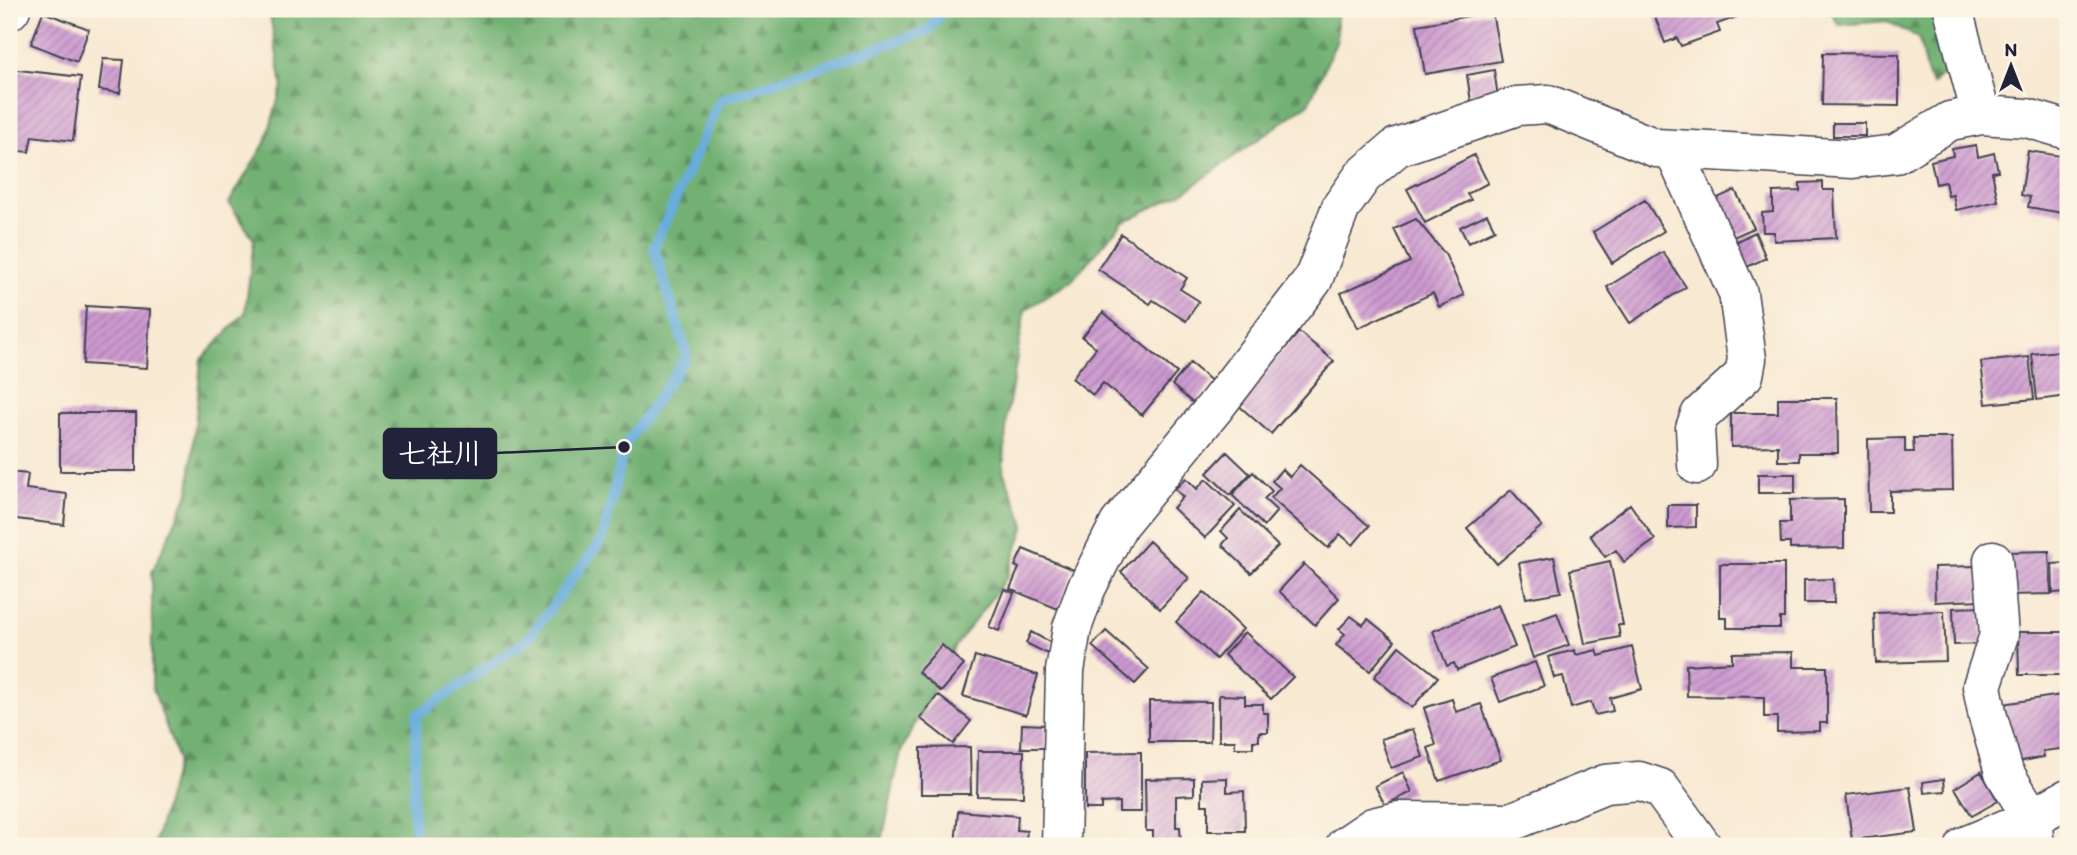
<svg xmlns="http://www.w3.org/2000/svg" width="2077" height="855" font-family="Itim,'Klee One',sans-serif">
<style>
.forest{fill:url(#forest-firs);stroke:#4a6a57;stroke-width:2}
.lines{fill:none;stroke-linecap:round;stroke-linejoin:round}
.stream{stroke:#67addd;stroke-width:10}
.building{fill:url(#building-hatch)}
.minor-casing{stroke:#424052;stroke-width:41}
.minor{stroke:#fff;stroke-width:38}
.leader{fill:none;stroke:#22223b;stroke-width:2.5}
.callout-dot{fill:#22223b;stroke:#fcf5e5;stroke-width:2.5}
.callout{fill:#22223b;stroke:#22223b;stroke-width:2.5}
.callout-label{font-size:28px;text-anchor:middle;font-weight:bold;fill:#fff}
</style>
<defs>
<pattern id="forest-firs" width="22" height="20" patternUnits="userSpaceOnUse" patternTransform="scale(1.75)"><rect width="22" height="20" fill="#72b173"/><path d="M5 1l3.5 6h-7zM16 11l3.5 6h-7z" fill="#5d9060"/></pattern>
<pattern id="building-hatch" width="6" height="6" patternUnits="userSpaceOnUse" patternTransform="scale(1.75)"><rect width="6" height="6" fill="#cd9ad0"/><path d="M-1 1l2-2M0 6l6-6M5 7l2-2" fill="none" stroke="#a67daa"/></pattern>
</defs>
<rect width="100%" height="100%" fill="#fcf5e5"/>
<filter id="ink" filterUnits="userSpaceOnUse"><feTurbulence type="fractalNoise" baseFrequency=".0143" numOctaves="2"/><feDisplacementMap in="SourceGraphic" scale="14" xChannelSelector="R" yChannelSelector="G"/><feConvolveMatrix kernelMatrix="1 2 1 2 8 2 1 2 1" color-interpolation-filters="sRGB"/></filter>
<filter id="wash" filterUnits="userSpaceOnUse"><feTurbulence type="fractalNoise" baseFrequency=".00686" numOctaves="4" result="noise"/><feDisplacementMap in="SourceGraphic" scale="28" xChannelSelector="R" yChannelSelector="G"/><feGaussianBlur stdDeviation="1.57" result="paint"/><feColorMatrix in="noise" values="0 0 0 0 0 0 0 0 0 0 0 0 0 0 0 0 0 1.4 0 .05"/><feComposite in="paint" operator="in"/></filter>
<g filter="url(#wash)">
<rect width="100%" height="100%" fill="#f8e9d2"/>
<!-- forest -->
<path class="forest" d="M269,9H1337V40L1309,103L1186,191L1123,222L1071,281L1025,310L1007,415L1003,471L1025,525L1007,577L955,647L901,751L881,846H154L178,760L152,686V572L189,492L201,360L245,313L254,240L229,203L266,141L282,86Z
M1829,9H1936L1948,46L1945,72L1932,85L1925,67L1919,38L1887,21L1839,25Z"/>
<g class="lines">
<!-- stream -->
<path class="stream" d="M416,846L413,804L417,715L527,640L603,538L624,447L687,356L654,247L720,100L928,31L944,9"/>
</g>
<g id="blocks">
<!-- building -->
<path class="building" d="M181,9H204V10L182,14Z
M1652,9H1759L1717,24L1720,32L1681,46L1677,38L1665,43Z
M43,12L89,29L77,62L31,44Z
M1492,12L1501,61L1425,74L1417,25Z
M1823,53L1899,54V106L1822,105Z
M103,59L124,60L120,93L99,90Z
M9,69L81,77L73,141L32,136L29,152L9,150Z
M1494,70L1498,97L1471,102L1467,75Z
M1833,123H1865V136H1833Z
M1976,145L1978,157L1994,153L1998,171L1992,172L1998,201L1956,210L1953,195L1948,196L1945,182L1936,184L1931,161L1953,156L1952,149Z
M2028,151L2068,157V214L2028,207L2030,197L2021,195Z
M1474,155L1488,183L1467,194L1471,200L1425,223L1407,189Z
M1823,182V190H1834L1836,238L1774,241V232H1763L1762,213L1773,212V192L1800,191V183Z
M1735,190L1754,228L1731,238L1713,200Z
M1645,200L1664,231L1612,263L1593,232Z
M1487,214L1495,230L1468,243L1460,227Z
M1416,219L1445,254L1464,295L1439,307L1433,293L1358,328L1341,293L1410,262L1394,229Z
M1755,232L1766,258L1745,268L1734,243Z
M1121,234L1187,278L1180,289L1199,301L1186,321L1153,300L1150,304L1098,269Z
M1663,252L1686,287L1630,323L1607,287Z
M86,306L150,310L147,368L83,364Z
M1103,312L1177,373L1142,415L1103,383L1093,395L1072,378L1096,348L1082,337Z
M1299,332L1334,361L1271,434L1237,404Z
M2068,350V396L2037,400L2032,354Z
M2029,357L2034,399L1986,404L1981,362Z
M1190,363L1213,382L1194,404L1172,385Z
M1778,398H1837L1838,453H1799V461H1778V446L1731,447V413H1778Z
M60,413H136V471H60Z
M1905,438V452H1914L1913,438H1952L1953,490L1890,491V512H1869L1868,439Z
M1227,452L1250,474L1230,495L1207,473Z
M1300,465L1369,526L1353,545L1340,534L1328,548L1271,498L1280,488L1272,481L1282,469L1290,477Z
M9,472L28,474L26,489L67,494L64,525L9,518Z
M1253,472L1272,491L1264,499L1277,511L1264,526L1232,495Z
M1758,474H1795V493H1758Z
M1186,478L1197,489L1206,479L1235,506L1205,538L1173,508L1183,497L1175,489Z
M1511,490L1542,526L1497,564L1467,528Z
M1844,499V548L1790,549V543H1781L1780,523H1790V500Z
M1630,504L1655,540L1624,562L1616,550L1605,557L1590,535Z
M1668,505H1696V527L1668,528Z
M1240,510L1278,546L1251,573L1222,545L1228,538L1221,531Z
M1149,541L1189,578L1160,609L1121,572Z
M1023,549L1074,570L1058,609L1010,589L1019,568L1015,566Z
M2049,551L2051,594L2007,595L2005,552Z
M1554,557L1561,592L1526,598L1519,563Z
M1610,561L1623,625H1618L1620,637L1585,644L1570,570Z
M2068,563V592L2053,593L2052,564Z
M1304,564L1339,598L1315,625L1279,591Z
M1720,564H1784V618H1780V628H1727V618H1720Z
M1979,566L1980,600L1935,602L1934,567Z
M1833,579L1834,603H1804V580Z
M1004,589L1014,593L999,631L989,627Z
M1204,592L1243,629L1216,659L1176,622Z
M1498,605L1515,647L1457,670L1454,663L1447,666L1433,631Z
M1981,607L1982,644L1954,645L1953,608Z
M1944,611L1946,661L1876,663L1874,613Z
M1557,613L1569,645L1533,658L1522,626Z
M1351,616L1363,625L1368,619L1395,641L1370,671L1336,645L1345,634L1339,629Z
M1106,631L1149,669L1135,684L1092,646Z
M1031,632L1053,644L1048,654L1026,643Z
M1245,632L1293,677L1271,699L1224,655Z
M2018,632H2068V675H2019Z
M942,645L964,665L941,692L918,672Z
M1399,646L1438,677L1412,708L1374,677Z
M1632,647L1642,689L1610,698L1613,711L1595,715L1591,702L1571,708L1563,676L1554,678L1548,657L1575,650L1576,655L1597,650L1599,656Z
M1793,652V667H1827V723H1820V731L1777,732V717H1764V697L1687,696L1686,665L1732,662V653Z
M975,656L1038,675L1026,715L963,696Z
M1535,662L1544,686L1500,702L1491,678Z
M2068,694V748L2043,751L2044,757L2012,763L2002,704Z
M938,695L971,721L953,744L920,718Z
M1219,695L1245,696V704H1263V713H1268V732H1259V741H1253V748H1235V741H1219Z
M1452,699L1456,712L1481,704L1501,760L1439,781L1428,748L1436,745L1424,708Z
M1149,701L1211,702L1210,742H1149Z
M1022,724L1045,725V748H1021Z
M1413,729L1423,757L1391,768L1381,739Z
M970,747L971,794H921V748Z
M978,751H1024L1023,797L977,796Z
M1141,752V812H1119V802L1101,803V809H1085V753Z
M1403,772L1412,792L1385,805L1375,786Z
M1981,772L1998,801L1972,816L1955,788Z
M1194,778V795L1176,796V827H1180L1181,846H1153V831H1146L1145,779Z
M1227,778V792L1244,791L1245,831H1208V805H1202V779Z
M1944,779L1945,791L1924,793L1923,782Z
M1910,787L1917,832L1852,840L1846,795Z
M958,811L1018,816L1017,830L1027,831L1025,846H955Z
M1408,837L1411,843L1421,837L1426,846H1394Z
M1232,840V846H1205L1204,841Z"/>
</g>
</g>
<g filter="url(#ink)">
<use href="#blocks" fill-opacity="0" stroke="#424052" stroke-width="2"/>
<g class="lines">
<defs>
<path id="minor" d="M1953,9L1981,115
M9,11L11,9
M1673,149L1738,293L1747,359L1744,375L1700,415L1695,428L1697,465
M1993,560L1999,635L1982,686L1988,717L2004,772L2032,818L2035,846
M1061,846L1065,671L1072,628L1086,589L1119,524L1215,407L1313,280L1341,207L1363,176L1397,147L1517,106L1548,104L1656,148L1853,159L1896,154L1950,121L1981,115L2027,118L2068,130
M1345,846L1373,827L1398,821L1511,822L1605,784L1639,781L1660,788L1702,846
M1965,846L2032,818L2068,798"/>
</defs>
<!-- minor casing -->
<use href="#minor" class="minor-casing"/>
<!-- minor -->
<use href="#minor" class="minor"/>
</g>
</g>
<!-- callouts -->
<path class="leader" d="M624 447L496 453"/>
<circle class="callout-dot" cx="624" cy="447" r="7"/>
<rect class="callout" x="384" y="429" width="112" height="49" rx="7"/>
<g class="callout-label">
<text x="440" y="463">七社川</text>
</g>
<!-- margin -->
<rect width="2077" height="855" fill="none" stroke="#fcf5e5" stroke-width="35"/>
<!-- north arrow -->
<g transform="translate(2011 66)" stroke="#fcf5e5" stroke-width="5" paint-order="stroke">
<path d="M0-5L12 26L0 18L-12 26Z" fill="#22223b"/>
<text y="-10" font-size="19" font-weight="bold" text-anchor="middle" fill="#22223b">N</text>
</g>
</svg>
